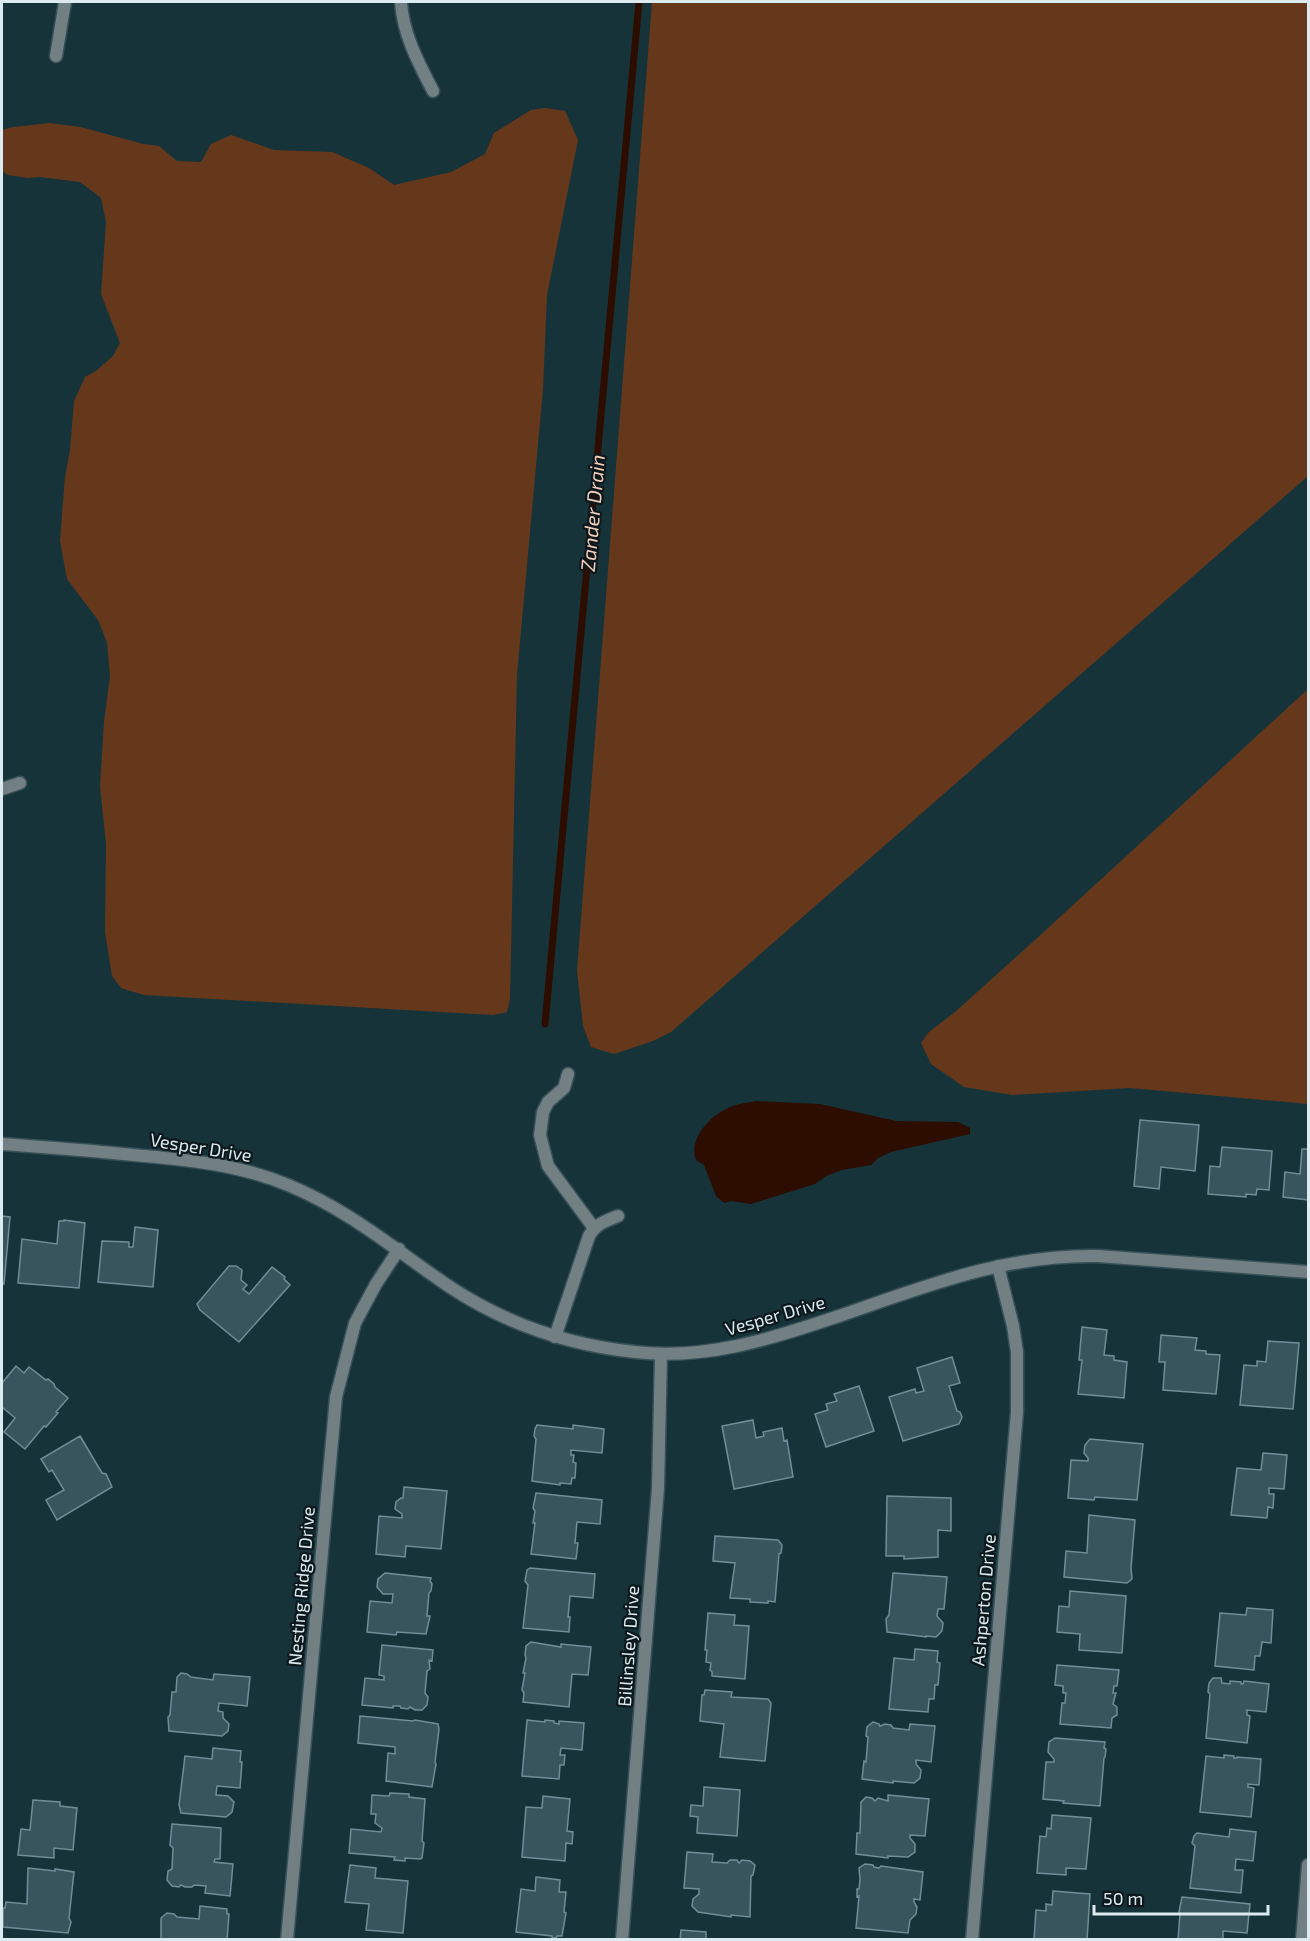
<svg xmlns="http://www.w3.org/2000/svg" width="1310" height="1941" font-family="'Exo 2',sans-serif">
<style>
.green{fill:#66381b}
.water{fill:#2c0d00}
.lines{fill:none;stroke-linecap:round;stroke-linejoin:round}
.stream{stroke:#2c0d00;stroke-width:7}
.building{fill:#38545c;stroke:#708e97;stroke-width:1.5}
.street-casing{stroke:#365057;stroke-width:15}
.street{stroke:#727f83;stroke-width:12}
.labels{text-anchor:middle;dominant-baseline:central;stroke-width:4.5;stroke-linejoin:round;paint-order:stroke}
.street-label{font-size:18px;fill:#dbebef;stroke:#0d181c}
.water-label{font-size:20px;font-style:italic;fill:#f4ceb9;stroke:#0d181c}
</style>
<rect width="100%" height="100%" fill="#17333a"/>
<!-- green -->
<path class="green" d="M652,2H1308V476L671,1032L653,1041L614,1054L591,1047L583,1026L577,971Z
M545,108L565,111L578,140L547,295L543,389L517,675L510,999L507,1012L493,1015L144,995L121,988L112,976L105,932L106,844L100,786L104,722L110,676L107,642L98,620L67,579L60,541L65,477L70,450L74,401L85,377L96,371L113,356L120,343L101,294L106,222L101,198L80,182L40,177L28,178L8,175L2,171V130L13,127L50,123L81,127L143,144L159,146L177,161L201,162L211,144L231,135L274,150L332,152L369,168L394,185L451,172L485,154L494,133L531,110Z
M1308,689V1104L1130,1088L1012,1095L964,1087L931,1064L921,1043L929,1032L955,1012L1035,940Z"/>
<!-- water -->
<path class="water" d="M756,1101L820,1104L896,1121L958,1122L970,1128V1134L891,1152L878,1158L871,1165L842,1170L826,1176L815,1184L751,1204L731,1201L724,1203L716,1196L704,1165L696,1160C688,1139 710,1116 728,1108C736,1104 747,1103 756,1101Z"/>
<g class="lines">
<!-- stream -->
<path class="stream" d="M545,1024L639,2"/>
</g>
<!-- building -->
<path class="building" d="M1140,1120L1199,1125L1195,1171L1161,1167L1159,1189L1134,1186Z
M1222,1147L1272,1151L1269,1190L1257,1189L1256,1195L1246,1194V1197L1208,1194L1210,1166L1220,1167Z
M1302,1149H1308V1200L1283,1197L1285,1172L1300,1174Z
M2,1216L10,1217L4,1284L2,1283Z
M64,1220L85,1223L79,1288L18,1283L22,1239L57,1244L59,1221H64Z
M135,1227L158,1230L153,1287L98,1282L102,1241L129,1242V1247H133Z
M229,1266H236L242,1270L241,1280L247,1285L243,1289L249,1294L272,1267L285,1277L284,1279L290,1285L239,1342L200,1310L197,1304Z
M1082,1327L1107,1330L1104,1355L1114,1356V1360L1127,1362L1124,1398L1078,1394L1082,1360H1079Z
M1161,1335L1197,1338L1195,1350L1206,1351V1354L1220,1355L1216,1394L1163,1390L1165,1362H1159Z
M1268,1341L1299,1343L1293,1409L1240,1405L1244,1365L1257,1366V1361L1266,1362Z
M952,1357L960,1383L949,1386L957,1411L960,1412L962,1417L959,1424L903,1441L889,1397L915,1389L916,1393L924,1391L917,1368Z
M16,1366L24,1373L29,1367L46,1380L48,1379L54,1384L55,1387L68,1398L56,1412L58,1413L46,1427L44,1426L25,1449L4,1432L15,1418L2,1407V1383Z
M859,1386L874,1431L826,1447L815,1414L828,1410L826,1404L837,1401L834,1394Z
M753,1420L756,1438L764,1436L763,1432L782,1428L784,1441L787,1440L793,1477L734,1489L722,1426Z
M537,1425L573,1429V1425L604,1429L602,1453L571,1450V1455H574L573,1462L576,1463L575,1478H572L571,1484L560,1483V1485L532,1481L536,1439L534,1436L535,1429Z
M80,1436L102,1473L106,1474L112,1487L57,1520L46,1500L64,1490L52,1470L49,1472L41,1459Z
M1090,1439L1143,1444L1137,1500L1095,1497L1094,1500L1068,1498L1071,1460L1088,1461V1458L1084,1453L1085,1445Z
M1263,1453L1287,1455L1284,1489L1269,1488V1494H1274L1273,1508L1268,1507L1267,1518L1231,1515L1237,1468L1261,1470Z
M404,1487L447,1491L441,1549L406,1546L405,1557L376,1554L379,1516L402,1518V1514L395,1509L396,1502L401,1498H403Z
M536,1493L602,1500L600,1524L577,1522L575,1543H578L576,1559L531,1554L535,1523H533L535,1511L533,1508Z
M887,1496L951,1498V1531L938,1530V1557L904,1559V1556H886Z
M1089,1515L1135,1520L1131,1568L1132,1579L1127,1583L1064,1577L1066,1551L1087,1553Z
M715,1536L778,1540L782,1545L781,1553L779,1554L775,1602L768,1601V1603L750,1602V1599L730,1598L735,1563L713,1561Z
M530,1568L595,1574L593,1598L570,1596L568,1617H570L569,1632L523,1628L528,1585L525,1581L527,1570Z
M385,1573L431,1578L430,1581L432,1584L431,1591L429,1593L427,1616H430L426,1634L397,1632L396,1635L367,1632L370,1601L392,1603L393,1594H383L377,1587L378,1579Z
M893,1573L947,1577L944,1609H938L937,1616L943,1623L942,1631L936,1637L926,1636V1637L887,1632L886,1619L889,1615Z
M1070,1591L1126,1596L1122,1653L1079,1650L1080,1634L1057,1632L1059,1606L1069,1607Z
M1247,1608L1273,1610L1271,1643L1262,1642L1260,1656H1255L1254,1670L1215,1666L1220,1613L1246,1615Z
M708,1613L735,1615L734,1625L749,1626L745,1679L712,1676V1672L710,1670L711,1663L706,1662L707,1650H705Z
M531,1642L561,1647V1644L591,1647L588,1675L572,1674L569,1707L523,1702L524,1693L522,1690L525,1673H523L526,1658L525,1655L526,1646Z
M382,1645L433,1650L432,1661L429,1660L430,1669L427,1671L425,1693L428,1697L427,1705L422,1710H415L410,1707L408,1709L401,1708L400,1706H393V1708L362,1705L365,1678L384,1680V1676L379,1675Z
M915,1649L938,1651L937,1662L940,1663L938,1685H935L934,1699H929L928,1712L889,1709L894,1658L914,1660Z
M1057,1665L1119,1670L1117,1686H1114L1113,1693H1116L1113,1704L1117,1707V1715L1112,1718L1111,1728L1060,1724L1062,1703H1065L1066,1693H1063V1686L1055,1685Z
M181,1673L187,1674L191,1677L213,1680L214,1674L250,1677L247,1706L219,1703L218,1711L223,1712V1718L229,1724L228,1731L222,1736L169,1731L168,1717L170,1715L172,1692H176L177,1677Z
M1213,1678H1221L1222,1683L1230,1684V1681L1241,1682V1684H1243L1244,1681L1269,1684L1266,1712L1247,1710V1715L1250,1716L1247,1743L1206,1738L1210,1694L1208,1692L1209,1683Z
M705,1690L732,1692L731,1697L768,1699L771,1703L765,1761L720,1757L724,1724L700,1721L702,1695H704Z
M360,1716L413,1721L415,1720L438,1724L439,1729L435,1762L436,1764L432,1787L386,1781L388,1753L395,1754V1747L358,1743Z
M527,1720L545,1722V1720L554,1721V1723L559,1724V1721L584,1723L582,1750L561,1748L560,1755H565L564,1765H560L559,1779L522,1776Z
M873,1722L879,1724L880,1726L885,1724L891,1725L893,1728L909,1730L910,1724L935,1726L931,1762L916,1760V1764L921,1770L920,1778L914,1783L893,1781V1783L862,1779L864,1761L866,1762L868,1737L866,1736L867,1727Z
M1055,1738L1105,1742L1104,1748L1106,1749L1105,1757L1104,1758L1100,1806L1063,1803L1064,1801L1043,1799L1046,1762H1054V1759L1048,1752L1049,1742Z
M213,1748L241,1751L240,1762H242L240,1788L217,1786L216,1795L228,1796L234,1802L232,1812L226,1817L181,1813L179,1805L185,1756L212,1759Z
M1224,1755L1234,1756V1758H1237V1757L1261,1759L1259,1785L1248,1784V1787L1254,1788L1251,1817L1200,1812L1206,1756L1224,1758Z
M704,1787L740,1790L737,1836L697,1833L698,1817L690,1816L691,1805L703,1806Z
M390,1793L409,1794V1797L425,1799L422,1841L424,1843L422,1858L420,1859L405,1858V1861L394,1860L395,1857L349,1853L351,1829L381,1832L382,1828L375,1823L376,1814H371L372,1795L389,1796Z
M888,1795L929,1799L925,1836L910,1835V1838L915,1844V1852L908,1857L888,1856V1858L856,1854L857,1833H860L861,1802L866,1797L872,1798L875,1801L878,1798L888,1801Z
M543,1796L570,1799L567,1831L573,1832L572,1844L566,1843L565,1861L522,1857L526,1807L542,1808Z
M33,1800L60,1802V1806L77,1808L73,1850L54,1848V1858L18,1855L21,1829L30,1830Z
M1052,1815L1091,1818L1086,1869L1066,1868V1875L1037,1873L1040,1836L1046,1837L1047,1828L1051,1829Z
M172,1824L221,1828L220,1859H215L214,1862L233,1864L230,1896L205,1893L206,1886L194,1885L192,1887H185L181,1885L179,1887L172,1886L167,1880L168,1871L172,1869L173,1848L170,1845Z
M1230,1829L1256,1832L1253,1861L1236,1859L1235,1870H1243L1241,1893L1190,1888L1195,1846L1192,1843L1194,1836L1197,1833L1229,1837Z
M687,1852L713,1854L712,1862L727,1863L730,1860H737L739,1863L742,1860L750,1861L755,1865L753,1875L751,1876L750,1917L731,1915V1917L698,1912L692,1906L693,1899L699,1894V1889L684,1888Z
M865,1864L873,1865L874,1867L879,1868L881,1866L923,1872L920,1900L914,1899V1902L917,1907L916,1914L910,1920L908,1933L856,1928L859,1896L857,1897V1889H859L860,1879L859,1868Z
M350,1865L376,1868L375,1878L408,1881L403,1933L366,1930L369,1904L345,1902Z
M28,1868L55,1871V1869L74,1872L69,1918L71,1922L68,1933L3,1927V1908H5L6,1902L27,1904Z
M536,1877L560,1880L559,1892H566L564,1912L566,1913L562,1936H557L556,1938H552V1936L516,1932L521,1889L535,1891Z
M1053,1891L1090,1894L1087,1940H1034L1036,1910L1046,1911V1904L1052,1905Z
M1182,1897L1250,1904L1247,1933L1223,1931V1940H1178L1180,1914L1179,1912Z
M200,1906L227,1909V1914H229L227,1940H161V1918L167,1913L174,1914L177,1917L199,1919Z
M681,1930L706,1932V1940H680Z"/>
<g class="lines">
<defs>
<path id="street" d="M401,2C403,34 418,62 433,91
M56,56L65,2
M2,789L20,783
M568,1074L564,1088L548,1102L543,1112L540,1135L548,1166L594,1228
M2,1144C42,1147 83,1150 123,1154C180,1159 235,1163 288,1185C351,1211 395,1250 450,1287C506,1324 568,1345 635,1352C704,1360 768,1340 833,1318C921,1288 1004,1254 1098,1256L1308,1272
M555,1337L589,1236C596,1224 605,1221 618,1216
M287,1940L336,1397L355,1323L376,1284L399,1249
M622,1940L658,1488L661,1354
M972,1940L1017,1412V1352L1013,1326L998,1266
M1302,1940L1308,1865"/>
</defs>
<!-- street casing -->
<use href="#street" class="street-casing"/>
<!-- street -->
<use href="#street" class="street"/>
</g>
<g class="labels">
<!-- street labels -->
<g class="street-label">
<text transform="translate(201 1147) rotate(9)">Vesper Drive</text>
<text transform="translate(775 1315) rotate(-16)">Vesper Drive</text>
<text transform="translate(301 1586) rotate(-85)">Nesting Ridge Drive</text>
<text transform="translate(983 1600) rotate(-85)">Ashperton Drive</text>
<text transform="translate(628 1646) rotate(-86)">Billinsley Drive</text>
</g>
<!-- water labels -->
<g class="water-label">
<text transform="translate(592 513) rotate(-85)">Zander Drain</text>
</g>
</g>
<!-- border -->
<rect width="1310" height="1941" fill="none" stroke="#dbebef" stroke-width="6"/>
<!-- scale -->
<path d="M1094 1905v9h174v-9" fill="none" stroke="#dbebef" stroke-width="3"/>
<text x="1103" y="1905" font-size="18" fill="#dbebef" stroke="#0d181c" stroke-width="4.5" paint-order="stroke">50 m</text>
</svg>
